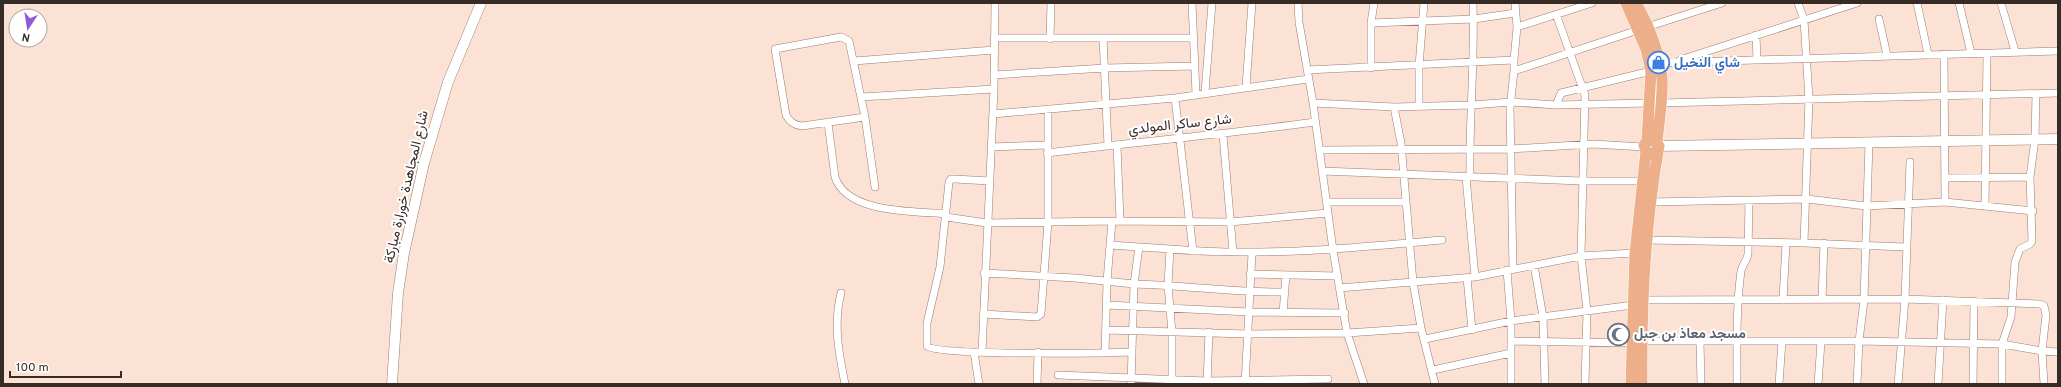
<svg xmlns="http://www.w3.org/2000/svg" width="2061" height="387" font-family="Overpass,Vazirmatn,sans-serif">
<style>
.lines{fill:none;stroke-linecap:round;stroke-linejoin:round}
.street-casing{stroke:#9b7d6f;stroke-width:8}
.secondary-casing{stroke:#9b7d6f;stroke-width:11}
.primary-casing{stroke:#fff;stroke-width:12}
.street{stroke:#fff;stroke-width:7}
.secondary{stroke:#fff;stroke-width:10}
.primary{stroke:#ecaf8a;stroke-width:11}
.labels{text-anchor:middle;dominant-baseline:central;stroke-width:4;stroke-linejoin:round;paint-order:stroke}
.shop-label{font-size:14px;font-weight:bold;fill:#366cbe;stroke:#fff;text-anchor:start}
.street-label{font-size:14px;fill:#372b25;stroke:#fff}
.worship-label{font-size:14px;font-weight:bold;fill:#5b616d;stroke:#fff;text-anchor:start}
</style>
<rect width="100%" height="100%" fill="#fce1d5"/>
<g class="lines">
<defs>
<path id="street" d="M1192,3L1196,94
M1298,3L1299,22L1313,103L1333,250L1347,333L1364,384
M1374,3L1371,23L1474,19L1515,13
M1798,3L1804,20L1809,99L1804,243
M1917,3L1928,54
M1959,3L1971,53
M2001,3L2015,51
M1556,14L1585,95L1581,256L1587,311L1585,384
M1879,19L1887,55
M1371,23V68
M1517,27L1592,3
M1647,27L1722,3
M1756,35L1757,60
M994,38H1192
M1103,38L1108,146
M1050,39L1051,3
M1944,54L1945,202
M1514,60V71L1638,30
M1680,60L1857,3
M854,61L994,50
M1659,63L2058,51
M1307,70L1514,60L1517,27L1515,3
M994,75L1105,68L1195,66
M1246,87L1252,3
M1205,92L1212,3
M861,97L994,89
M1175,98L1193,251
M1313,103L1394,107L1472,105L1511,102L1556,105L1649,103
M1661,103L2058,93
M1556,105L1561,93L1651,71
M1394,107L1401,143L1413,282L1421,328L1435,384
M1419,107V66L1424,3
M993,114L1175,98L1308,79
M865,117L802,126C794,125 790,122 786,115L775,49L841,37L849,41L865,117L875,187
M828,123L835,177C847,214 914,211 946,214
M1223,135L1233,252
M1117,145L1120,221
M991,147L1047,145
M1319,150L1511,149L1593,144L1644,147
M1047,153C1137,142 1226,134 1315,122
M1322,171L1581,181H1641
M1466,177L1475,277
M1470,177C1469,119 1475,61 1473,3
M1945,178L2030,177
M989,181L955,179H951L949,182L940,267L927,323V346C937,356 1107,353 1132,352
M1327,202H1405
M1650,202L1807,199L1866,206L1945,202L2033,211
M1985,206L1987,54
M946,217L987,223L1112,221L1230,222L1328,213
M1647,240L1804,243L1905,247
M1110,245L1170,249
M1534,265L1543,317L1545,384
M1513,269L1510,108L1514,71
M1507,270L1511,321V384
M984,273L1075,278L1134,284L1139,247
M1250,274L1338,276
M1467,278L1472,330
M1339,288L1475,277L1581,256L1635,253
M841,293C833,325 839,353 845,384
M1643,300L1905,299L2040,304L2044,306L2046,315L2042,351L2044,384
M1783,300L1786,243
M1822,300L1824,243
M1107,305L1249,312L1345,313
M1283,313L1286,275
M983,314L1037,317L1041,314L1048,222V109
M1106,330L1248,334L1347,333L1421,328
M1425,339L1511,321L1633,305
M1511,341L1631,343
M1642,341H1859L2002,344L2042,351L2058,352
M1700,341L1701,384
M974,352L979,384
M982,352L994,89L995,3
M1105,353L1107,281L1112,221
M1433,370L1511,353
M1058,375L1207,381L1328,379
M1037,384L1038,352
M1131,384L1134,284C1185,285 1234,293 1285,292
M1172,384V333L1168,285L1170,249C1261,257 1351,248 1442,240
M1207,384L1209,332
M1245,384L1252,253
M1737,384C1737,346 1736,308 1741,271C1742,265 1747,261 1748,254L1749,201
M1779,384L1782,341
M1818,384L1821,342
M1857,384L1859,341L1864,300L1869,143
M1898,384L1905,299L1910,162
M1938,384L1943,300
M1973,384L1974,301
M2002,384V344L2011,317L2015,262L2020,249L2030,244L2032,241L2030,177L2035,139L2036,94"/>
<path id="secondary" d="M1659,146L2058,139
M392,384L398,293L404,253L424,163L448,82L481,3"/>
<path id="primary" d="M1626,3L1646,49L1651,71L1647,141
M1636,3C1649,25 1660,54 1662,79C1663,100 1659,121 1657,142
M1631,384L1635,253L1646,151
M1642,384C1641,305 1645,224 1659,146L1654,140L1647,141L1644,145L1646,151L1651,154L1657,151"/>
</defs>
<!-- street casing -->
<use href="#street" class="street-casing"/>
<!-- secondary casing -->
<use href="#secondary" class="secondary-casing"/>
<!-- primary casing -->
<use href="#primary" class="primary-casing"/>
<!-- street -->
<use href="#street" class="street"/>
<!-- secondary -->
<use href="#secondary" class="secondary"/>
<!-- primary -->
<use href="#primary" class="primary"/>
</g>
<!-- icons -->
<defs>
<symbol id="shop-ring" viewBox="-11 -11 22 22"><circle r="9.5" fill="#fff" stroke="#3f7fe0" stroke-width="1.5"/><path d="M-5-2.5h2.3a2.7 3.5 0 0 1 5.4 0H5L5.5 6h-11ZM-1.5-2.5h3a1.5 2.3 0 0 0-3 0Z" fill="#3f7fe0"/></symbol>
<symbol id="mosque-ring" viewBox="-11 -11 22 22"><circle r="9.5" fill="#fff" stroke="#6b7280" stroke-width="1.5"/><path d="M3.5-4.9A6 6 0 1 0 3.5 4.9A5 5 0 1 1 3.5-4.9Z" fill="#6b7280"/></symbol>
</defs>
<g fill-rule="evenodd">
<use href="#shop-ring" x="1646" y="50" width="25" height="25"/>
<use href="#mosque-ring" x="1606" y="322" width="25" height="25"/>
</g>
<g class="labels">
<!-- shop labels -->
<g class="shop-label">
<text x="1674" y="63">شاي النخيل</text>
</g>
<!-- street labels -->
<g class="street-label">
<text transform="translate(1180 125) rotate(-6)">شارع ساكر المولدي</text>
<text transform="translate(407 187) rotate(-77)">شارع المجاهدة خورارة مباركة</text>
</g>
<!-- worship labels -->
<g class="worship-label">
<text x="1634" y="334">مسجد معاذ بن جبل</text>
</g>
</g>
<!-- border -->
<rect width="2061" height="387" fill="none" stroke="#372b25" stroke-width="8"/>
<!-- north arrow -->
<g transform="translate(28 28) rotate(192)"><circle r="19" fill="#ffffff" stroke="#afaaa8"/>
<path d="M0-3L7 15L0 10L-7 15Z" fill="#915bd3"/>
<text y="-6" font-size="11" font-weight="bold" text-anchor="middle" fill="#372b25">N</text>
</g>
<!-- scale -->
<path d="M10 371v6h111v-6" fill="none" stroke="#372b25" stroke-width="2"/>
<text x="16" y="371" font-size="12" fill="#372b25" stroke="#ffffff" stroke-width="3" paint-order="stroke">100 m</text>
</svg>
